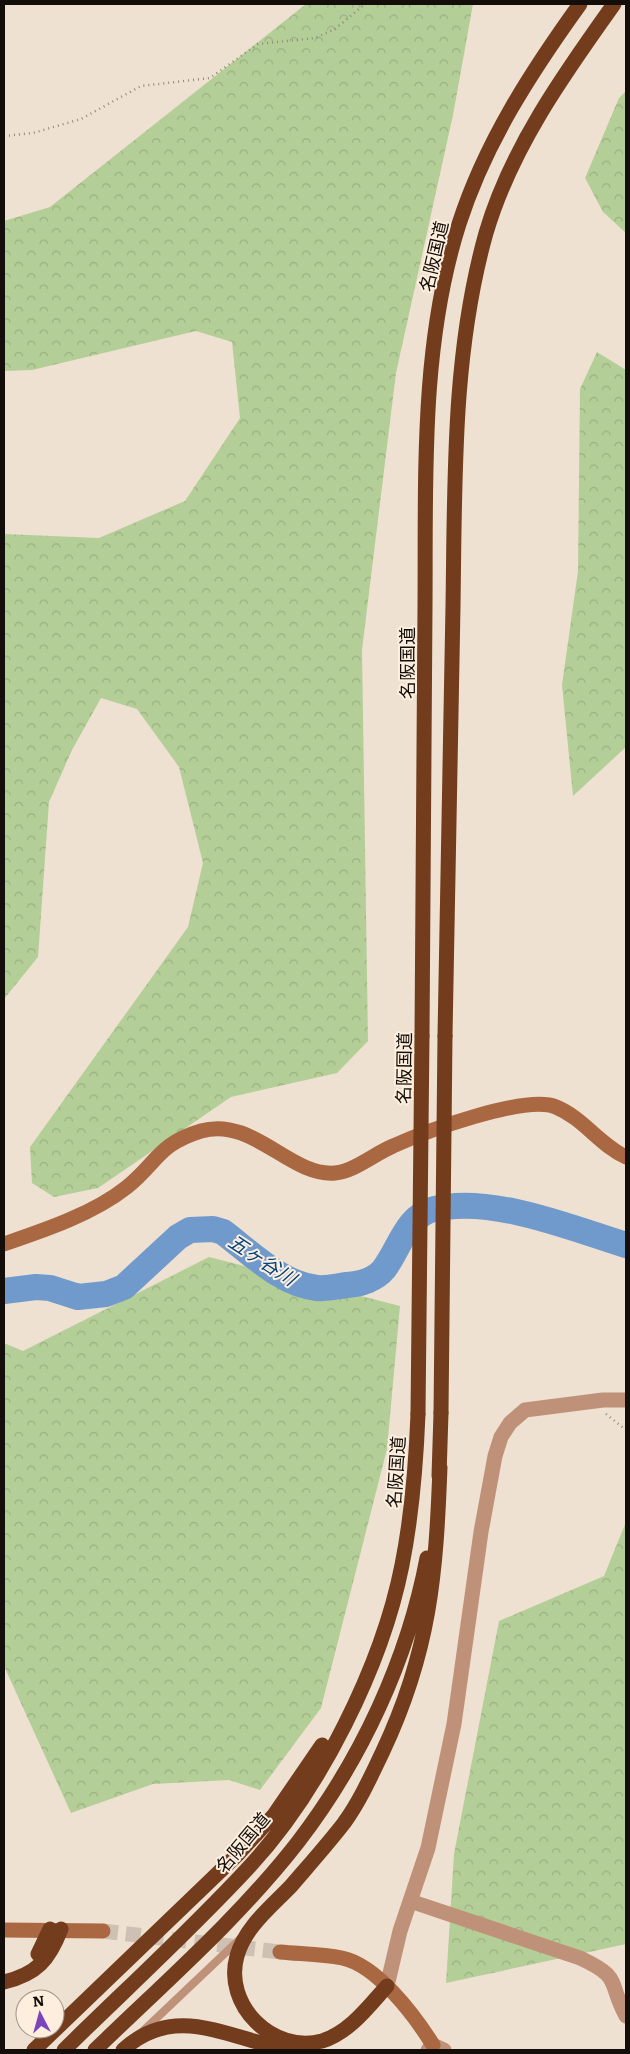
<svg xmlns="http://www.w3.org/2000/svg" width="630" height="2054" font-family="Literata,'Noto Sans JP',serif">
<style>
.forest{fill:url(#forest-crowns)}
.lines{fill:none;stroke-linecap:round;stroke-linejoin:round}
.river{stroke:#709acb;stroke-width:26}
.secondary-tunnel{stroke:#cec1b3;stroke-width:15;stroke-dasharray:15 8;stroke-linecap:butt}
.path{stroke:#93897e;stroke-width:2.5;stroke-dasharray:1 4;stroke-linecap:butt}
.lane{stroke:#bf9178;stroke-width:8}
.street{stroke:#bf9178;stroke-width:15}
.secondary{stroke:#a96742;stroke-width:15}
.highway{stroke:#733d1d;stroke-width:15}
.highway-bridge{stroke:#733d1d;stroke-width:15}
.labels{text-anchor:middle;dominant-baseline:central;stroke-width:4;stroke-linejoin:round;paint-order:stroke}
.street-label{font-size:18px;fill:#130e09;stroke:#fdeede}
.water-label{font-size:19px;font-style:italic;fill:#00437e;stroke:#fdeede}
</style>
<defs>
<pattern id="forest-crowns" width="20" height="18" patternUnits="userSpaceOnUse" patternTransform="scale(1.25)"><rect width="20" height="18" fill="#b4ce97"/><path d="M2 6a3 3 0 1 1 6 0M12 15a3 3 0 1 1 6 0" fill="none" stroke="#9ab081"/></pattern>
</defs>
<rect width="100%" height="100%" fill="#efe1d1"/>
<!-- forest -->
<path class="forest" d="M306,4H473L453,115L396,373L362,650L368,1041L337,1073L231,1097L98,1188L54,1197L32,1183L30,1147L188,927L203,863L179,767L137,709L101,698L72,750L49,802L38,957L4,999V534L99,538L185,501L240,418L232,342L196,331L32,370L4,371V221L50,207Z
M626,91V233L603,212L585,178L619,98Z
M597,352L626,370V747L573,796L562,685L578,571L580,389Z
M209,1257L400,1306L387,1449L321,1708L260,1790L229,1780L153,1784L71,1813L4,1666V1343L23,1351Z
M626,1522V1944L446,1983L454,1854L499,1621L604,1576Z"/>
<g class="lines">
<!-- river -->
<path class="river" d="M4,1291L36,1287L50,1288L78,1297L106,1294L124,1287L178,1237L190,1230L213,1229L223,1232C251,1253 281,1284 317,1288C327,1289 338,1286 347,1285C361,1284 376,1279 384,1269C400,1248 406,1216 434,1209C491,1195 571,1228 626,1245"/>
<!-- secondary-tunnel -->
<path class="secondary-tunnel" d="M103,1931L280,1952"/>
<!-- path -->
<path class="path" d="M4,136L33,133L81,119L141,86L210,78L258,44L315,38L335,29L365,4
M606,1414L626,1430"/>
<!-- lane -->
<path class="lane" d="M143,2031L240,1939"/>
<!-- street -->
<path class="street" d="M410,1901L580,1958C623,1978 607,1981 626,2016
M387,1986L400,1931L428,1848L454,1724L481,1532L495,1456L501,1437L510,1423L525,1410L603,1400H626
M428,2050L433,2045L444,2050"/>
<!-- secondary -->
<path class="secondary" d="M4,1244C45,1230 93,1214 127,1187C157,1163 158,1144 201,1131C253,1116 290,1177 335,1173C355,1171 374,1154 393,1146C424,1132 526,1094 556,1107C583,1118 600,1145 626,1157
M4,1930L103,1931
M280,1952C301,1954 322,1954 342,1958C377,1965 415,2016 433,2045"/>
<!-- highway -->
<path class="highway" d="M422,1036C423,893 424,750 425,607C426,480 420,346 459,224C485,143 531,72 580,4
M445,1036C447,892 450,749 453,606C455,481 452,354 486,233C511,148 564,74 614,4
M439,1476L441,1413
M38,1954L50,1929
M4,1982C37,1974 49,1960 61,1929
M387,1986C369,2006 349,2033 322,2041C273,2054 223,2005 237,1956C245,1927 271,1907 291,1886C309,1865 327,1845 344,1823C360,1801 371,1776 383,1751C430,1651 436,1575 440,1467
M34,2050L239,1853L274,1815L322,1745
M64,2050C126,1989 191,1930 250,1866C320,1790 382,1666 402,1565C412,1515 416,1465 418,1414
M95,2050C164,1983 239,1918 298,1842C361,1760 408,1659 427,1558
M123,2050C176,2001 231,2040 290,2050"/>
<!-- highway-bridge -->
<path class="highway-bridge" d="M441,1413L445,1036
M418,1414L422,1036"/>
</g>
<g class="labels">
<!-- street labels -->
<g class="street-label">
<text transform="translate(433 256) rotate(-77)">名阪国道</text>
<text transform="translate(406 663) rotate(-90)">名阪国道</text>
<text transform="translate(403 1068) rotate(-89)">名阪国道</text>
<text transform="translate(395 1472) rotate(-86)">名阪国道</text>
<text transform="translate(242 1842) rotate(-50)">名阪国道</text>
</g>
<!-- water labels -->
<g class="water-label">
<text transform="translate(263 1259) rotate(33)">五ヶ谷川</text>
</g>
</g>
<!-- border -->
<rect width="630" height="2054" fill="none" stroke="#130e09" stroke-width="10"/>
<!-- north arrow -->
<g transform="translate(40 2014) rotate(354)"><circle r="24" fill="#fdeede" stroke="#9f9489"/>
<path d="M0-4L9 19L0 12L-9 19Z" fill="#7a44bb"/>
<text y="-8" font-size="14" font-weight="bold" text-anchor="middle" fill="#130e09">N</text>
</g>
</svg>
